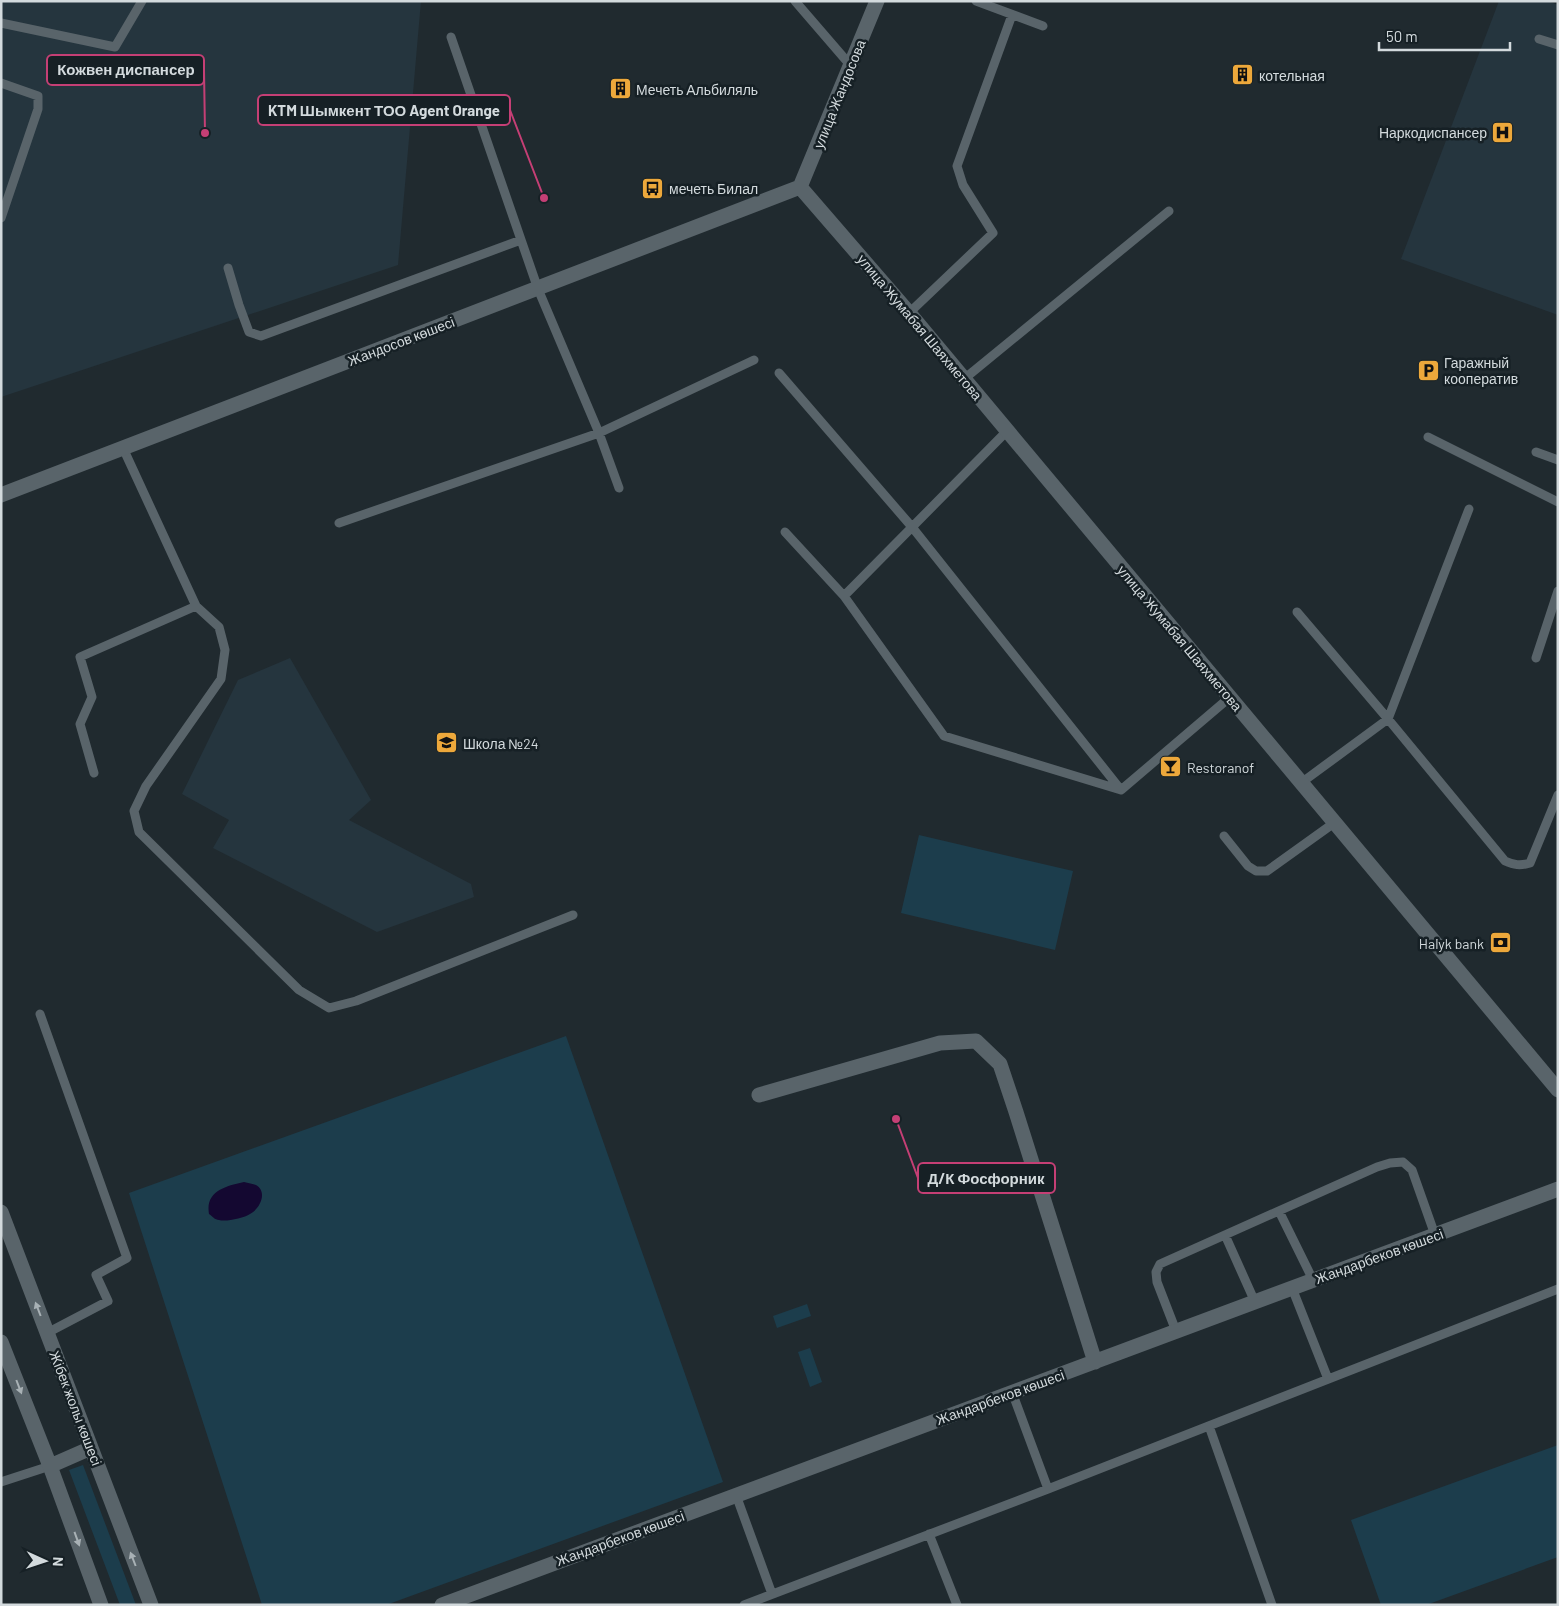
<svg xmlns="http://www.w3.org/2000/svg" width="1559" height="1606" font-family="Barlow,sans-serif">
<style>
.built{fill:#25353e}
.green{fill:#1c3d4c}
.water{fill:#140831}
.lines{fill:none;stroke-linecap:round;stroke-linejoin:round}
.service{stroke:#59646a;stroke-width:9}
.minor{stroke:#59646a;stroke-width:15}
.tertiary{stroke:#59646a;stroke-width:15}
.secondary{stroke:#59646a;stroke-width:15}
.oneway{fill:#a8b1b5}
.labels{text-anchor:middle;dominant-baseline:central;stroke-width:5;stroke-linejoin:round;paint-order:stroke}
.poi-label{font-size:14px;fill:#d3dadd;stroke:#162025;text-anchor:start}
.street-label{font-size:14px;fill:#d3dadd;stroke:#162025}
.leader{fill:none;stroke:#c53f75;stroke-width:2}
.callout-dot{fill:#c53f75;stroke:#162025;stroke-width:2}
.callout{fill:#162025;stroke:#c53f75;stroke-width:2}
.callout-label{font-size:15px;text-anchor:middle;font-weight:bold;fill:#d3dadd}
</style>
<rect width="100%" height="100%" fill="#202a2f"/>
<!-- built -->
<path class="built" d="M1,1H421L398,265L1,397Z
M1499,1H1548L1558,5V315L1401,259Z
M290,658L371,800L349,820L471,884L474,897L377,932L213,848L229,820L182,794L238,680Z"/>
<!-- green -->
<path class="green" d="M919,835L1073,871L1055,950L901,913Z
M566,1036L723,1482L386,1605H262L129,1193Z
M807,1304L811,1316L777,1328L773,1316Z
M810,1348L822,1382L810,1387L798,1352Z
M1558,1445V1557L1426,1605H1381L1351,1520Z
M83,1465L136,1605H120L69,1470Z"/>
<!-- water -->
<path class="water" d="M244,1182C248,1183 253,1184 256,1185C268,1192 260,1209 250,1214C244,1218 226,1222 219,1220C215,1220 212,1216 209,1214C205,1191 226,1186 244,1182Z"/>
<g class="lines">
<!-- service -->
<path class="service" d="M795,1L851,66
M976,1L1043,26
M1,23L115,47L142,1
M451,37L538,289L599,433L619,488
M1539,39L1558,45
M1,83L38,96V109L1,218
M228,268L239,305L249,332L261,336L521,240
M909,313L993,233L963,185L957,166L1012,15
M779,373L912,527L1121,790L1229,698
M964,379L1169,211
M1428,437L1558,502
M123,448L196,606L219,627L225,650L221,679L146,786L134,811L139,832L299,990L329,1008L356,1001L573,915
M1536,452L1558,460
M339,523L599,433L754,360
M785,532L844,596L944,736L1121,790
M844,596L1007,431
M1297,612L1388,719L1469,509
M1536,658L1558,591
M94,773L80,724L92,697L80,657L196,606
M1301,783L1388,719L1505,861C1514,865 1520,866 1530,863L1558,795
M1224,836L1248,866L1256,871H1267L1334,823
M40,1014L127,1258L96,1275L108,1301L47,1333
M1279,1211L1313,1280
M1225,1235L1255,1302
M1292,1288L1328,1379
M1176,1331L1157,1282L1156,1272L1160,1264L1377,1167L1390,1163L1403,1162L1412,1170L1435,1235
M1012,1392L1048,1489
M1209,1426L1272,1605
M1,1482L50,1466
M736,1495L772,1594
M929,1534L957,1605
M744,1605L1048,1489L1558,1289"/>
<!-- minor -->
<path class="minor" d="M759,1095L940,1043L976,1041L1000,1064L1016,1112L1095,1362
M442,1605L1558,1189"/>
<!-- tertiary -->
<path class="tertiary" d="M800,187L909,313L1558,1090
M800,187L877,1
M1,495L800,187"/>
<!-- secondary -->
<path class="secondary" d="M1,1212L151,1605
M1,1342L50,1466L101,1605
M50,1466L91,1448"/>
</g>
<!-- one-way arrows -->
<defs><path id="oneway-solid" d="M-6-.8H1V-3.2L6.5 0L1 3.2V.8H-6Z" transform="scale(1.25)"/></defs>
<g class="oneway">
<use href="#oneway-solid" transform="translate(38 1309) rotate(-111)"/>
<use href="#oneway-solid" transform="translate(19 1387) rotate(69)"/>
<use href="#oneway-solid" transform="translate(77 1539) rotate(70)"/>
<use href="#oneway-solid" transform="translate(133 1559) rotate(-111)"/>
</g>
<!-- icons -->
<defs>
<symbol id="building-square" viewBox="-11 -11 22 22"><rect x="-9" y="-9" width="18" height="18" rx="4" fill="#eda83b" stroke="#162025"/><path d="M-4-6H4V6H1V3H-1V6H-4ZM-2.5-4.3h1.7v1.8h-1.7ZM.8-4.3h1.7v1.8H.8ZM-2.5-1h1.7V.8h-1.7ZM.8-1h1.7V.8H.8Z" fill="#111"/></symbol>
<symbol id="hospital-square" viewBox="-11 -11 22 22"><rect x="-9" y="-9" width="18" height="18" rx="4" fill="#eda83b" stroke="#162025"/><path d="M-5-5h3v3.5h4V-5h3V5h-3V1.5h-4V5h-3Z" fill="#111"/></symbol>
<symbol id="bus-square" viewBox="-11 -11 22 22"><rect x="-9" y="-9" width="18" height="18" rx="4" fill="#eda83b" stroke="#162025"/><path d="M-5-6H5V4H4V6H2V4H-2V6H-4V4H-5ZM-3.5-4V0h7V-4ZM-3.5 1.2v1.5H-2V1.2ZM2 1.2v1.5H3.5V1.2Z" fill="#111"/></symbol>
<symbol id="parking-square" viewBox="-11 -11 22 22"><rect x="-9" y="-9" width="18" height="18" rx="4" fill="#eda83b" stroke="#162025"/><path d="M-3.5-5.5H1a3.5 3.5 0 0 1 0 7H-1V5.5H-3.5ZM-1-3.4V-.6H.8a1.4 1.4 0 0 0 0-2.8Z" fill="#111"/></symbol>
<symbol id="school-square" viewBox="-11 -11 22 22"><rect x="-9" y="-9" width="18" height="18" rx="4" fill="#eda83b" stroke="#162025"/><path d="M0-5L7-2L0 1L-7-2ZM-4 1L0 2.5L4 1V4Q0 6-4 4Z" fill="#111"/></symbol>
<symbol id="bar-square" viewBox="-11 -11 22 22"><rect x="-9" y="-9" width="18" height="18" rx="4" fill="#eda83b" stroke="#162025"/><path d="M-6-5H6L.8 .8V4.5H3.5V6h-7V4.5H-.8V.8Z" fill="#111"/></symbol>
<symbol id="bank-square" viewBox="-11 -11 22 22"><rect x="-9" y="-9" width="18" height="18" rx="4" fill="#eda83b" stroke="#162025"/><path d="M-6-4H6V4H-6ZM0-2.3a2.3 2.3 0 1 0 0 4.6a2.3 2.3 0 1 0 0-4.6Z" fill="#111"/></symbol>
</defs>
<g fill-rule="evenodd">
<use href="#building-square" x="1230" y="62" width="25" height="25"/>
<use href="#building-square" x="608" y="76" width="25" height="25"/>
<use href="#hospital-square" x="1490" y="120" width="25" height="25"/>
<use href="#bus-square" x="640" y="176" width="25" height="25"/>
<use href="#parking-square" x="1416" y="358" width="25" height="25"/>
<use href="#school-square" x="434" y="730" width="25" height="25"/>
<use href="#bar-square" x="1158" y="754" width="25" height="25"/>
<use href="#bank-square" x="1488" y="930" width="25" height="25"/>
</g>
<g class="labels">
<!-- poi labels -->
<g class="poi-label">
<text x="1259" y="75">котельная</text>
<text x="636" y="89">Мечеть Альбиляль</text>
<text x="1487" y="132" text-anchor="end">Наркодиспансер</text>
<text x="669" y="188">мечеть Билал</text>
<text x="1444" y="362">Гаражный<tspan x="1444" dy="16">кооператив</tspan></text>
<text x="463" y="743">Школа №24</text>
<text x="1187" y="767">Restoranof</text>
<text x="1484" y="943" text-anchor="end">Halyk bank</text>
</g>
<!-- street labels -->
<g class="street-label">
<text transform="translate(839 94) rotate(-68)">улица Жандосова</text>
<text transform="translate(920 327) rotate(50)">улица Жумабая Шаяхметова</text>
<text transform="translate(401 341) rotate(-21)">Жандосов көшесі</text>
<text transform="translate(1180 638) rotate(50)">улица Жумабая Шаяхметова</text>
<text transform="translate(1379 1256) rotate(-20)">Жандарбеков көшесі</text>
<text transform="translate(1000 1397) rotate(-20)">Жандарбеков көшесі</text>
<text transform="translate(76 1408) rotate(69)">Жібек жолы көшесі</text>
<text transform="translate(620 1538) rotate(-20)">Жандарбеков көшесі</text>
</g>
</g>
<!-- callouts -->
<path class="leader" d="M205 133L204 70M544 198L510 110M896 1119L918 1178"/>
<g class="callout-dot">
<circle cx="205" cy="133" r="5"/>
<circle cx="544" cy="198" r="5"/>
<circle cx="896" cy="1119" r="5"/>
</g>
<g class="callout">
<rect x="47" y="55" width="157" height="30" rx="5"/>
<rect x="258" y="95" width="252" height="30" rx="5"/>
<rect x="918" y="1163" width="137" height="30" rx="5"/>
</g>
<g class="callout-label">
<text x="126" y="75">Кожвен диспансер</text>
<text x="384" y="116">KTM Шымкент ТОО Agent Orange</text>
<text x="986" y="1184">Д/К Фосфорник</text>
</g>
<!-- border -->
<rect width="1559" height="1606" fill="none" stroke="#d3dadd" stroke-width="5"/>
<!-- north arrow -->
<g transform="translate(45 1561) rotate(93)" stroke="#162025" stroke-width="4" paint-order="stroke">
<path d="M0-4L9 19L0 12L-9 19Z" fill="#d3dadd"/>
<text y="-8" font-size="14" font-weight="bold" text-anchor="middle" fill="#d3dadd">N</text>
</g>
<!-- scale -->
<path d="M1379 42v8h131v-8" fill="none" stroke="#d3dadd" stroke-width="2.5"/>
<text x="1386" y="42" font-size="15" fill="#d3dadd" stroke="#162025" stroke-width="4" paint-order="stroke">50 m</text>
</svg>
